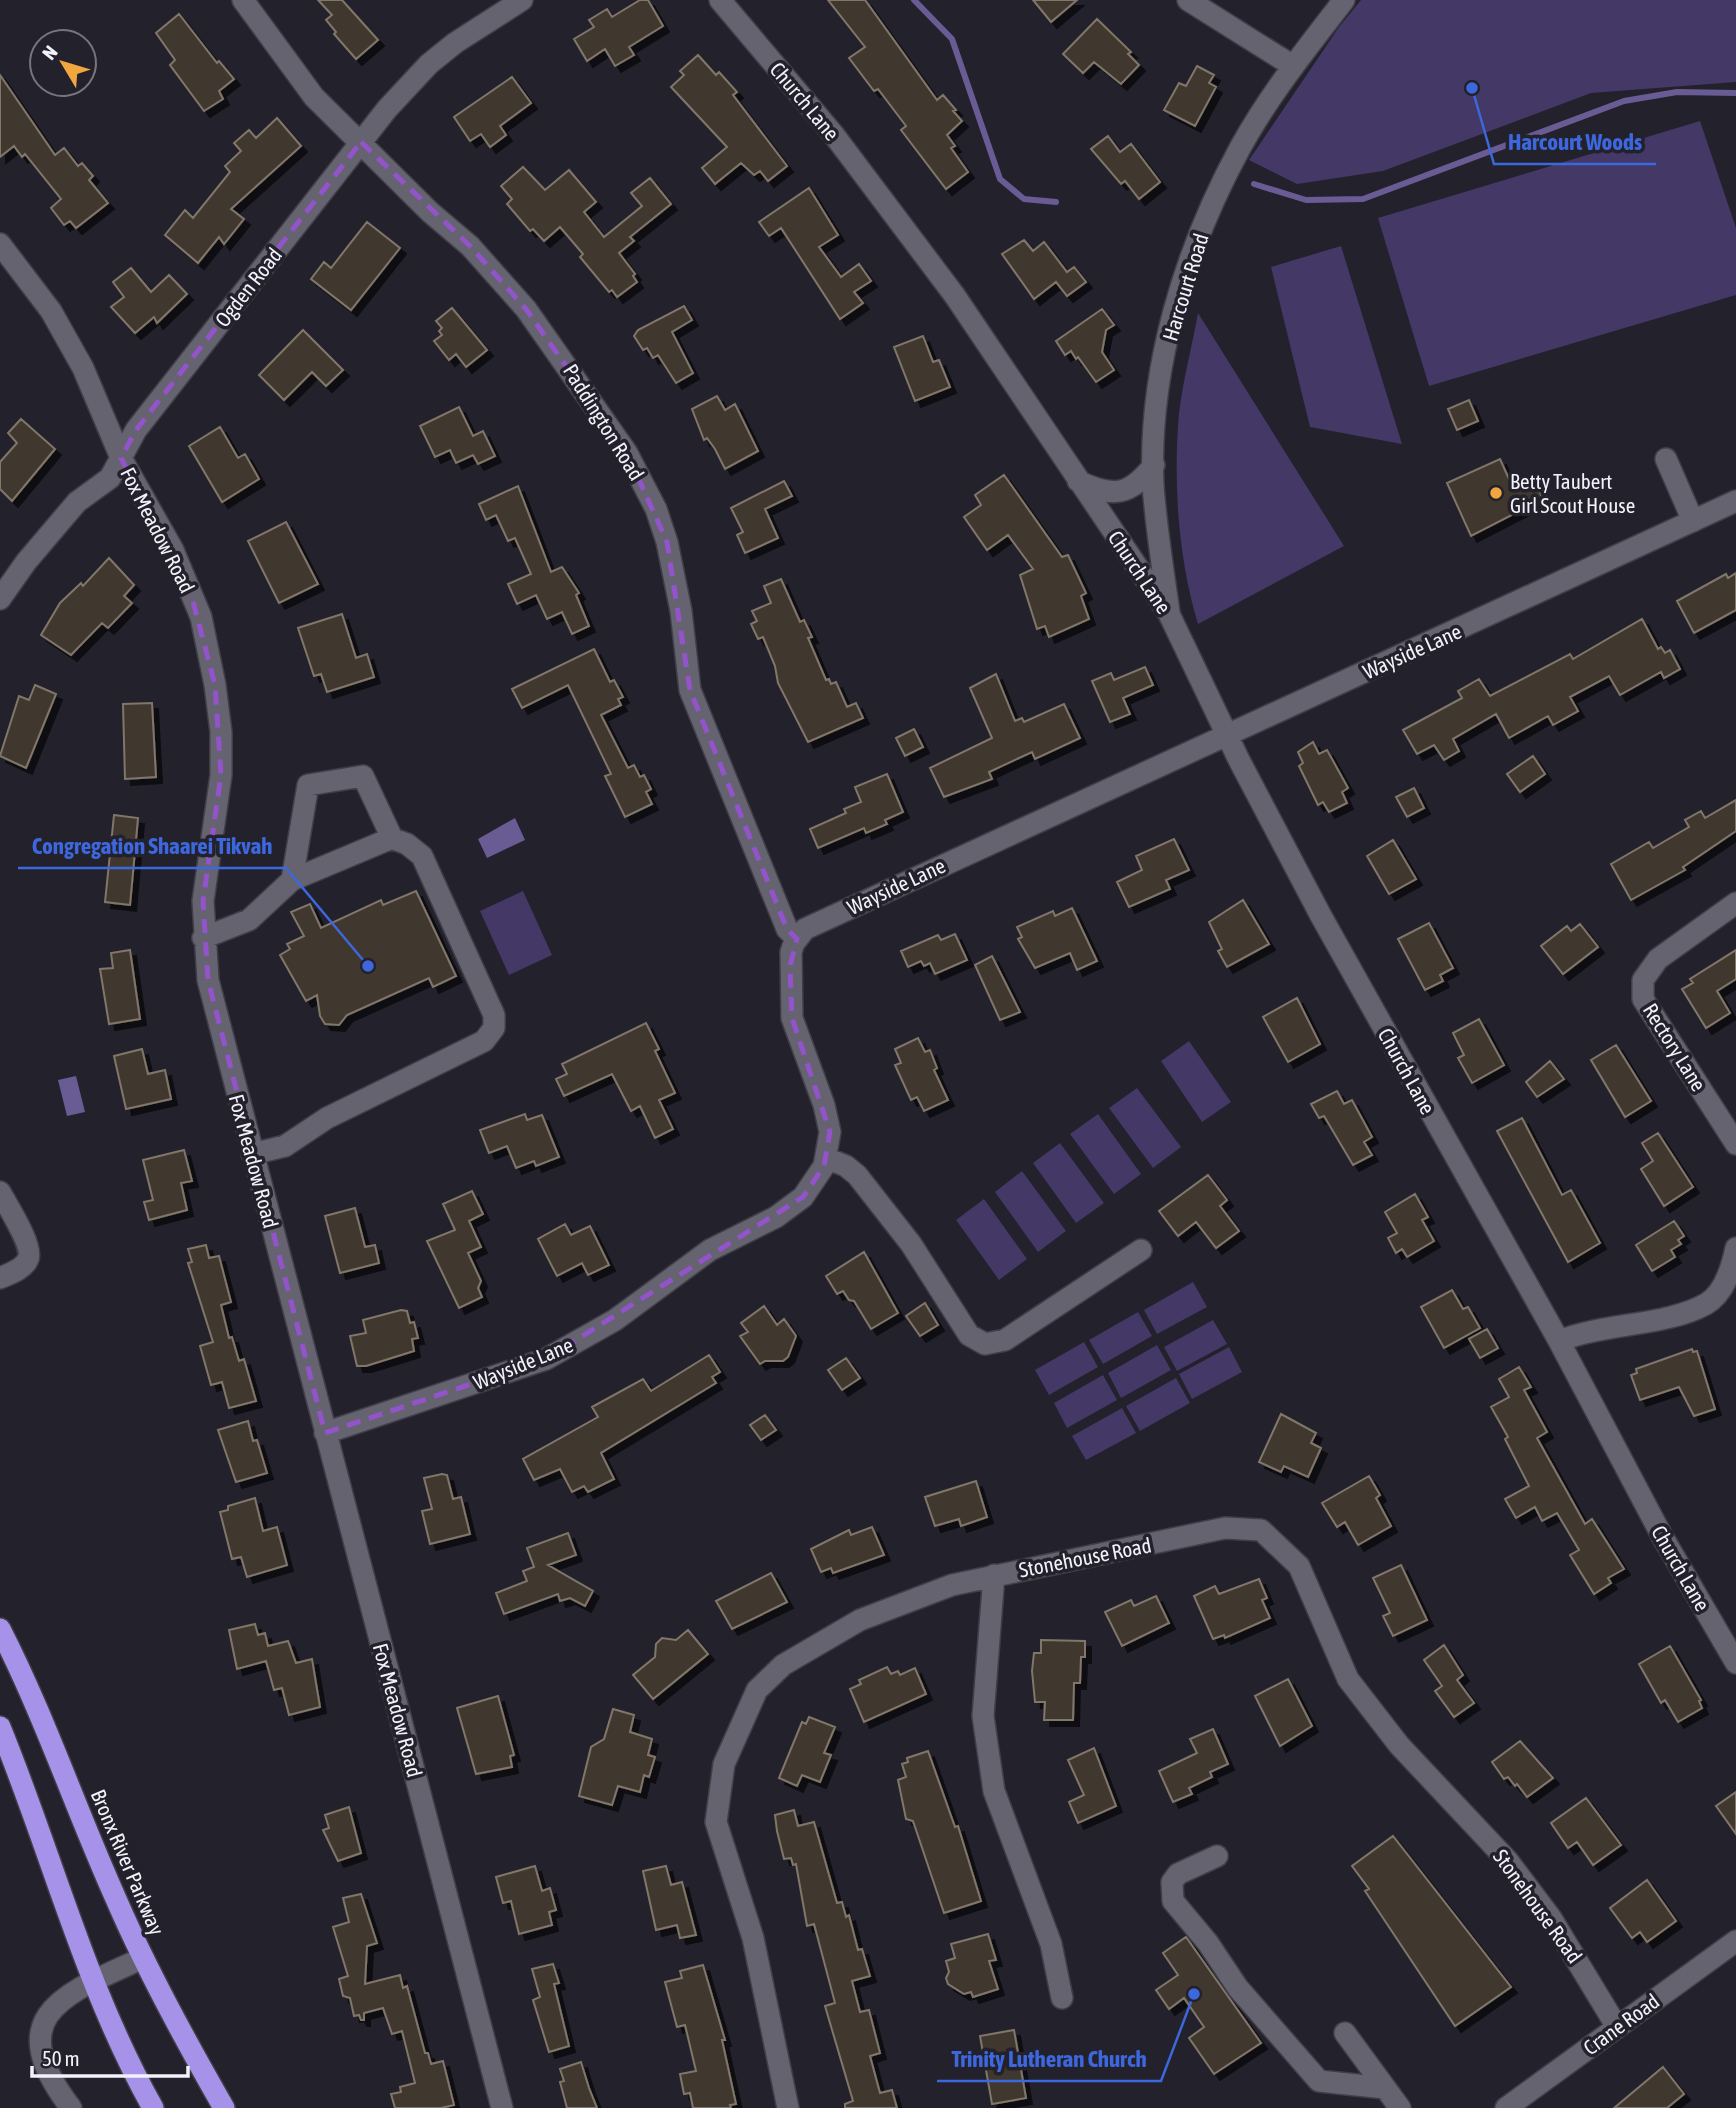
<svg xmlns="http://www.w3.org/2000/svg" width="1736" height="2108" font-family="'Asap Condensed',sans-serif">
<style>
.green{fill:#433866}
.water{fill:#695c94}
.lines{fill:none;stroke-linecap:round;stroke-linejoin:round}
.stream{stroke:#695c94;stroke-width:6}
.building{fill:#41382e;stroke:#80766a;stroke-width:2;filter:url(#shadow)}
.minor-casing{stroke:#403e47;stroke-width:24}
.highway-casing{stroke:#403e47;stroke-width:24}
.minor{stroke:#656370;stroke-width:21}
.highway{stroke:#a692e8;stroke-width:21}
.marked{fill:none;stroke:#9354cb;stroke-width:5;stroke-dasharray:14 9;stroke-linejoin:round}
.poi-dot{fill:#f1a640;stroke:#23212c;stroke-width:2.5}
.labels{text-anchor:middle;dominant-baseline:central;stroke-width:7;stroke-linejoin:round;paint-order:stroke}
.street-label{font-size:21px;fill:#f3f2fa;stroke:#23212c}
.poi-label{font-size:21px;fill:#f3f2fa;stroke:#23212c;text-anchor:start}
.leader{fill:none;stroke:#3d67dd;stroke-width:2.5}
.callout-dot{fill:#3d67dd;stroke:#23212c;stroke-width:2.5}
.callout-label{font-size:23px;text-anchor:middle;font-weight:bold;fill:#3d67dd;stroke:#23212c;stroke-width:7;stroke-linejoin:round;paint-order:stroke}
</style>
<defs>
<filter id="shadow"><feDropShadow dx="6" dy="6" stdDeviation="0" flood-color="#0009"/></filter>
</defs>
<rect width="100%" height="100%" fill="#23212c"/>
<!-- green -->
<path class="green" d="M1361,0H1736V82L1591,93L1383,171L1297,184L1249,160L1339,27Z
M1700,121L1736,228V295L1429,386L1378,218Z
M1341,246L1402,444L1310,427L1271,267Z
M1198,313L1344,546L1198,624C1178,558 1173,482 1179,413C1183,380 1192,346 1198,313Z
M523,891L552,955L509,975L480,911Z
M1189,1041L1231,1102L1202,1122L1161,1061Z
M1137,1088L1181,1147L1153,1168L1109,1108Z
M1098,1114L1141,1174L1114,1194L1070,1134Z
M1060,1143L1104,1203L1076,1223L1033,1163Z
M1022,1171L1066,1231L1038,1252L995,1192Z
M984,1199L1027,1259L999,1280L956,1220Z
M1193,1282L1207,1307L1157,1334L1144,1310Z
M1138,1312L1152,1336L1103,1364L1089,1340Z
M1213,1320L1227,1344L1177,1371L1164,1347Z
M1084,1342L1098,1367L1049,1395L1035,1370Z
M1157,1345L1171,1370L1121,1398L1108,1373Z
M1229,1347L1242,1372L1192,1399L1179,1374Z
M1103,1375L1117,1400L1067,1428L1054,1403Z
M1176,1378L1190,1403L1140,1431L1126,1406Z
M1122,1408L1136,1433L1086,1460L1072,1436Z"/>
<!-- water -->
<path class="water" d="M515,818L525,840L487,858L478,839Z
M76,1076L85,1112L67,1116L58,1080Z"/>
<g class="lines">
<!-- stream -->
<path class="stream" d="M914,0L952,39L1000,179L1024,199L1056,202
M1254,184L1306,200L1363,199L1624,101L1677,92L1736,93"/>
</g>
<!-- building -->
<path class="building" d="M318,0H342L378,40L356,59L334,34L336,32L326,20L332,15Z
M640,0H648L663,26L629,47L634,55L615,66L605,49L587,61L574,39L594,27L589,20L607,9L612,17Z
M828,0H865L937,100L943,95L956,110L953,111L962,121L947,135L955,146L951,148L968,172L946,189L901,130L906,126L878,89L874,91L849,58L865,47Z
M1033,0H1077L1051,22Z
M179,14L217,63L219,61L234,79L219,91L223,99L204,111L170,65L175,60L156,33Z
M1097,19L1131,52L1128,54L1139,65L1121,84L1094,62L1083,73L1063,54Z
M698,55L716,75L719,72L737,92L733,95L787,166L768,181L760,171L754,175L741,163L715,184L702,168L727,147L671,87L684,75L680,71Z
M1197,66L1214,75L1209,83L1216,87L1195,126L1164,110L1179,83L1186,86Z
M0,75L55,155L64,148L78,166L82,163L93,176L89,180L108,203L76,228L70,221L64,225L51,208L61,199L25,154L22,157L14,146L0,157Z
M512,77L531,103L500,126L506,135L490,147L481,134L470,141L454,117Z
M277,118L301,146L231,209L244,219L224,244L219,237L198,263L165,235L185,210L193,218L230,172L225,166L241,151L234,143L249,130L256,138Z
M1108,136L1120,152L1131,144L1160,182L1139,199L1125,181L1121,184L1091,149Z
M523,167L545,190L569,170L596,202L584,212L604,237L642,206L631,193L650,178L671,204L630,237L634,241L619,253L635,274L633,276L637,282L617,297L612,290L609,292L580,257L583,254L560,227L544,241L533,229L530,231L507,204L512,199L501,186Z
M809,188L838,235L819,247L841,277L859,264L871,281L854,292L863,303L840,319L781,228L769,236L759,222Z
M367,222L400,248L351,310L311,279L324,262L331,268Z
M1024,240L1033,251L1044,242L1067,272L1074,267L1086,282L1067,296L1056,282L1034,299L1002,254Z
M131,268L151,292L169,275L187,294L157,323L154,317L135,333L111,307L124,297L113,282Z
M684,306L692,320L672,332L693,373L676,383L658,355L653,358L647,348L643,350L634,336L638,330Z
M452,308L487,350L466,367L456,354L449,360L434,341L442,335L439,331L442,328L436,321Z
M1102,309L1114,325L1106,330L1102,352L1114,370L1096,382L1078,357L1076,359L1071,351L1065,355L1056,341Z
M303,330L343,370L326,386L312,372L284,400L259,375Z
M923,336L933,362L939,360L950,387L915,401L894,347Z
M717,396L725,410L735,404L758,451L725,469L715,449L707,438L704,440L692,409Z
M1469,400L1478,421L1457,430L1448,409Z
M459,407L473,436L483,431L495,456L478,464L473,455L456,463L450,450L435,457L420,426Z
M21,419L55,449L12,501L0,489V462L17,443L8,433Z
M220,427L238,458L245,454L259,479L222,502L189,446Z
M1500,459L1513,488L1533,478L1543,499L1471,536L1447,483Z
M1004,475L1062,557L1068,555L1086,593L1081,596L1089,619L1049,637L1045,626L1037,629L1020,575L1033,569L1008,535L987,550L964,517L981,505L975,495Z
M784,481L792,496L765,509L778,538L745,553L737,535L743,532L731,508Z
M518,486L551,572L562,567L579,593L576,595L589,626L572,634L562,612L547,619L536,595L517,604L508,584L531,574L515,538L508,541L496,515L486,520L479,504Z
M286,522L318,584L279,603L248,541Z
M109,558L134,585L124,596L132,603L108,628L102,623L71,655L41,635L60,603L81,583L83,586Z
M1736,573V610L1694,633L1677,601L1726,574L1728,578Z
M781,579L800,622L804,620L812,637L808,638L826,680L829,679L831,684L836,682L847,707L856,703L863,718L808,742L778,683L775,666L763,637L758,639L751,624L757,621L752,611L771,603L764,586Z
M342,614L356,658L367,654L374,677L327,692L321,674L314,676L298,628Z
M1642,619L1658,649L1661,647L1665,653L1670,650L1680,669L1664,678L1661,672L1620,695L1609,676L1570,697L1578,711L1553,725L1548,716L1509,738L1496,714L1453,739L1459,751L1444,760L1434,745L1417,754L1403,730L1462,698L1458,691L1479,679L1490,696L1570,654L1573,659Z
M594,649L610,682L614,680L623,697L618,699L621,705L601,715L628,768L634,765L640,777L644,775L651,789L646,792L652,804L625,817L605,776L611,774L568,685L522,708L512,689Z
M1145,667L1153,685L1123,698L1130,714L1110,722L1092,681L1111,673L1114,680Z
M996,674L1015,721L1022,718L1024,722L1064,704L1080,738L1035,759L1032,752L989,772L992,779L944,797L930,768L992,738L970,688Z
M35,685L56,694L26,768L0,756L19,696L29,700Z
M152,703L156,777L125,779L123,704Z
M914,729L923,747L905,756L896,738Z
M1313,742L1319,754L1327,750L1348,788L1342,792L1347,803L1329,812L1323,802L1318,805L1299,766L1303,763L1298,752Z
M1533,756L1545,774L1520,792L1507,774Z
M887,774L903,812L885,820L887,824L866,833L864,828L818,848L810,829L846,813L844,809L861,802L855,787Z
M1414,788L1424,808L1407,817L1396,797Z
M1736,800V831L1683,867L1685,870L1631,900L1611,864L1649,842L1653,848L1689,827L1685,820L1701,811L1705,818Z
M114,815L138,818L130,905L105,902Z
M1174,839L1189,870L1166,880L1170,889L1129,907L1117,882L1142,870L1136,856Z
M1393,840L1416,879L1389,894L1367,856Z
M416,891L456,976L433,987L429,978L347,1015L339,1025L325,1024L320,1016L317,995L306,1001L280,955L290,949L287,944L304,936L291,912L310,904L321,928L381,900L383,905Z
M1243,900L1269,944L1227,967L1218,951L1222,949L1209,922Z
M1072,908L1097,961L1077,970L1070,953L1035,968L1018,939L1022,937L1017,927L1053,911L1055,916Z
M1429,923L1453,968L1440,975L1443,981L1425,990L1398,939Z
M1580,924L1598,947L1563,974L1541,946L1567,926L1571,931Z
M955,934L967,960L935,974L930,963L924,966L921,961L908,967L901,951L938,935L941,940Z
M130,950L140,1019L109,1024L100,969L113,968L111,953Z
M1736,950V979L1717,991L1730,1013L1706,1028L1682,989L1693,983L1690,979Z
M992,956L1020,1012L1000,1020L975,965Z
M1297,998L1320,1044L1288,1062L1263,1017Z
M1479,1019L1504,1065L1472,1083L1458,1058L1464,1055L1453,1033Z
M646,1023L659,1049L655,1051L675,1093L659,1100L673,1129L655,1138L640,1106L631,1111L612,1074L564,1096L556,1079L567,1074L562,1064Z
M918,1038L925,1052L930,1050L937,1068L934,1070L948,1100L924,1111L917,1097L911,1100L895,1065L901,1063L895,1049Z
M1616,1045L1651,1101L1625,1117L1591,1060Z
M142,1049L148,1074L165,1070L171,1099L126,1109L114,1056Z
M1550,1061L1564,1079L1537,1097L1526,1082Z
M1337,1091L1344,1104L1352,1100L1372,1137L1364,1142L1372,1155L1353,1165L1324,1116L1319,1118L1311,1104Z
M525,1114L527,1120L542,1115L559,1157L536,1166L534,1161L516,1168L507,1146L489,1153L480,1130Z
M1522,1118L1562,1195L1571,1190L1600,1243L1568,1262L1497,1131Z
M1658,1133L1693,1187L1664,1206L1641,1169L1653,1161L1642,1143Z
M184,1150L192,1181L181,1183L187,1210L149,1220L144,1202L153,1200L143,1160Z
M1208,1175L1227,1200L1220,1206L1239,1231L1216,1248L1196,1222L1178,1236L1159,1211Z
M472,1191L483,1214L469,1221L481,1247L468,1253L481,1281L478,1288L482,1297L459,1308L427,1241L455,1230L443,1204Z
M1415,1194L1428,1217L1422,1220L1434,1241L1407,1257L1402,1249L1396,1253L1388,1238L1397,1233L1385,1212Z
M355,1208L365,1247L375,1245L379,1263L340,1273L325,1216Z
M1674,1221L1684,1236L1678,1240L1681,1244L1671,1250L1675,1257L1652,1271L1636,1245Z
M565,1224L571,1235L590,1226L609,1265L588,1275L582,1263L557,1276L538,1239Z
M206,1245L209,1258L219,1256L231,1302L221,1305L229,1338L232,1337L239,1361L244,1359L256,1401L229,1408L222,1382L211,1385L200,1346L213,1342L188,1263L192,1262L188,1249Z
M864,1252L898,1313L871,1329L854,1301L849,1300L843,1291L837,1294L826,1276Z
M1452,1290L1463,1309L1468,1307L1480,1328L1444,1348L1421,1307Z
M925,1303L938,1325L920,1336L906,1316Z
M764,1306L777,1325L784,1319L796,1336L788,1357L783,1361H765L760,1364L740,1336L748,1332L741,1323Z
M401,1310L407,1311L410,1323L414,1322L418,1338L412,1339L414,1351L366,1366H357L350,1336L366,1333L363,1320Z
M1487,1329L1498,1348L1480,1358L1469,1339Z
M1692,1349L1693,1352L1697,1351L1715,1409L1694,1416L1679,1387L1640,1400L1631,1375L1637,1373L1636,1369Z
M709,1355L720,1372L712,1377L716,1383L601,1453L614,1479L588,1492L584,1486L572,1492L560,1469L534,1480L523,1459L598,1417L592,1407L643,1379L651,1391Z
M846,1358L860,1378L842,1390L828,1370Z
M1519,1367L1531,1387L1524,1390L1547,1432L1537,1438L1585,1524L1592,1519L1624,1569L1608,1578L1611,1583L1594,1594L1570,1555L1579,1550L1557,1513L1542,1521L1535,1507L1516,1518L1505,1499L1529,1486L1505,1439L1508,1437L1491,1407L1509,1397L1499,1379Z
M1281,1414L1316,1433L1311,1443L1321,1448L1308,1477L1284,1466L1281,1472L1259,1462Z
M765,1415L776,1430L761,1440L750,1425Z
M248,1421L253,1441L257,1440L267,1473L236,1482L218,1430Z
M442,1474L447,1475L453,1499L461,1497L470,1534L430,1544L422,1511L432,1509L424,1478Z
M1369,1476L1380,1495L1376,1498L1391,1526L1358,1545L1345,1522L1337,1527L1322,1503Z
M976,1481L987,1517L961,1526L959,1519L935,1526L925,1497Z
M255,1498L263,1531L277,1527L287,1565L247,1577L241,1557L232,1559L220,1512L228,1510V1506Z
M872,1527L884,1555L833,1573L831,1568L821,1572L811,1549L849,1530L851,1535Z
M568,1533L576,1555L548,1565L593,1591L585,1606L570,1598L560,1601L558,1594L504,1614L496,1593L527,1581L523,1571L534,1567L527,1548Z
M1401,1565L1427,1620L1393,1636L1383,1616L1390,1613L1373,1578Z
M771,1573L787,1602L732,1629L716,1601Z
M1259,1579L1267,1598L1262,1600L1270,1618L1225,1638L1224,1635L1213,1639L1194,1596L1215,1586L1219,1594Z
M1156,1596L1169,1623L1122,1646L1105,1612L1131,1600L1134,1606Z
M255,1624L258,1635L265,1633L268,1646L288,1641L296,1663L312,1659L320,1707L289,1715L282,1688L274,1690L266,1661L237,1669L229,1630Z
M688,1630L708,1654L653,1699L633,1675L655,1657L656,1644L662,1638L676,1640Z
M1041,1640L1085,1641V1657H1081L1080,1683H1074L1073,1720H1044L1045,1702H1035L1032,1671L1034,1653H1041Z
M1444,1645L1463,1675L1457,1680L1474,1703L1454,1717L1435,1691L1442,1686L1424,1660Z
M1670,1646L1701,1700L1699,1701L1702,1708L1678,1722L1665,1700L1661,1703L1639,1664Z
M887,1667L891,1674L898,1671L900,1675L915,1668L926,1694L864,1722L850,1689L861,1684L859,1680Z
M1288,1679L1312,1726L1280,1746L1255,1696Z
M498,1696L514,1755L510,1756L512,1767L476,1774L457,1708Z
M613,1709L634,1715L630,1732L652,1739L648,1755L655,1757L649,1777L644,1775L640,1792L618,1786L612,1805L579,1796L591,1747L604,1739Z
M809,1717L835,1727L824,1753L831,1755L820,1782L802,1775L797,1786L779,1778L802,1722L806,1724Z
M1213,1729L1228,1764L1210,1772L1212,1777L1189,1788L1192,1794L1173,1802L1159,1771L1197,1753L1190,1739Z
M1520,1741L1553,1778L1527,1797L1517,1784L1515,1786L1508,1777L1504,1779L1492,1762Z
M1094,1748L1116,1806L1078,1823L1069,1802L1084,1795L1068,1760Z
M928,1751L955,1827L958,1826L981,1901L944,1913L913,1821L906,1819L898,1780L906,1777L902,1764L908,1762L907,1758Z
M1736,1792V1834L1716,1806Z
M1586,1798L1621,1845L1593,1865L1577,1842L1568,1848L1551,1823Z
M349,1807L361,1853L338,1861L323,1830L329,1828L325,1815Z
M794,1810L798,1826L814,1822L837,1903L842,1902L846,1917L849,1915L858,1950L862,1949L870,1976L852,1981L860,2012L869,2010L880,2053L870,2056L880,2093L892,2090L897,2108H845V2104L853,2101L825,2006L835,2003L814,1924L807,1926L796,1864L793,1865L791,1858L784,1859L777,1831L775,1815Z
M1393,1836L1511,1987L1455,2026L1365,1891L1369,1889L1352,1866Z
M535,1866L542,1891L550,1888L556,1910L549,1912L552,1925L519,1934L511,1901L503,1903L496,1877Z
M666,1866L671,1885L682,1882L696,1935L680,1938L677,1925L656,1930L643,1871Z
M1647,1880L1676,1921L1647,1942L1640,1932L1632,1938L1610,1908Z
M361,1894L377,1943L367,1946L365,1984L400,1975L403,1988L407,1986L425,2053H428L431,2064L443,2061L454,2105L441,2108H395L391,2094L401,2092L400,2087L415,2083L402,2031L392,2034L383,2008L364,2013V2020H361L359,2015L354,2016L350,1998L343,1996L339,1979L348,1976L333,1927L349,1922L343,1898Z
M988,1934L996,1960L989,1961L998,1989L973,1997L971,1992L964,1994L948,1984L946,1978L949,1972L946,1961L955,1958L951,1944Z
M1186,1937L1261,2043L1214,2074L1189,2038L1204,2027L1184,1998L1169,2009L1156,1990L1178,1975L1163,1953Z
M553,1964L559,1983L554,1984L569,2046L549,2052L533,2000L540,1997L532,1969Z
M703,1965L725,2040H722L736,2104L730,2105L731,2108H693L690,2093L684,2094L680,2074L696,2071L685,2025L677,2027L665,1982L682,1978L680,1971Z
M1014,2030L1026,2098L992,2104L980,2036Z
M581,2062L589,2088L597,2108H567L560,2082L564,2081L560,2069Z
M1663,2067L1684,2094L1667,2108H1614Z"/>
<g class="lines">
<defs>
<path id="minor" d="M243,0L314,97L430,212L470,246L526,309L627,453L656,509L667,542L681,611L690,690L787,929L797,939
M720,0L834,135L955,296L1169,614L1239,760L1321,916L1559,1341L1662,1536L1736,1663
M1188,0L1293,66
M0,244L51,311L83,368L121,458L173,550L201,617L215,685L221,732V775L203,901L208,980L502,2108
M1666,459L1693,521
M1078,481C1114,498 1129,496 1154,465
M0,599L26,562L77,502L110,478L136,430L387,109L429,64L455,43L522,0
M1169,612C1163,570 1156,527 1153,485C1148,369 1185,249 1240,148C1269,95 1307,48 1344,0
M1736,903L1658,959L1643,980V999L1736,1144
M203,938L249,920L292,880L392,838L363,776L308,785L292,880
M252,1154L285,1146L327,1118L484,1041L494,1028V1015L422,856L407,844L391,838
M826,1158L846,1166L857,1175L911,1244L969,1335L985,1344L1005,1340L1141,1250
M0,1192C7,1205 34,1247 28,1259C24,1269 9,1274 0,1278
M1559,1341C1603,1323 1667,1326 1706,1304C1725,1293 1732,1267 1736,1248
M325,1433L546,1359L615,1320L710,1250L776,1217L803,1197L824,1166L830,1132L824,1105L792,1018L791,952L794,943L805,929L1736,501
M994,1575L983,1716L994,1791L1051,1944L1062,1998
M1217,1856L1178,1874L1172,1882L1173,1901L1208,1943L1238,1988L1319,2081L1385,2088
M1345,2033L1400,2108
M71,2108C0,2015 64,1994 143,1958
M788,2108L753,1938L716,1822L724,1764L757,1690L783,1665L860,1620L952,1585L1225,1528L1261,1530L1299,1566L1348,1679L1399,1745L1508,1861L1551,1918L1617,2027
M1506,2108L1736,1941"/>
<path id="highway" d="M0,1629C45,1717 76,1810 116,1899C147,1971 185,2040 224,2108
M0,1727C52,1854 85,1987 153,2108"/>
</defs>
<!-- minor casing -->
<use href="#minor" class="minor-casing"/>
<!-- highway casing -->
<use href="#highway" class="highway-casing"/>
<!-- minor -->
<use href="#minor" class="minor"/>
<!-- highway -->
<use href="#highway" class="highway"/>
</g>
<!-- marked area -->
<path class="marked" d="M361,142L470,246L526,309L627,453L667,542L690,690L787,929L797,939L790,966L792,1018L830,1132L824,1166L803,1197L546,1359L325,1433L208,980L203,901L221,775L215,685L190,590L121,458L136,430Z"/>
<!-- markers -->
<circle class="poi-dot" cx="1496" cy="493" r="7"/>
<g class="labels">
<!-- street labels -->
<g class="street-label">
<text transform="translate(805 101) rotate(50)">Church Lane</text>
<text transform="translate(248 287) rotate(-52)">Ogden Road</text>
<text transform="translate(1185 287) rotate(-73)">Harcourt Road</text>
<text transform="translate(604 422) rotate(58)">Paddington Road</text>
<text transform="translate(158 530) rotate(63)">Fox Meadow Road</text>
<text transform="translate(1140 572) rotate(56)">Church Lane</text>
<text transform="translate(1412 651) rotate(-24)">Wayside Lane</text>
<text transform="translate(896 886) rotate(-25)">Wayside Lane</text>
<text transform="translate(1675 1047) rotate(58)">Rectory Lane</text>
<text transform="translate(1407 1071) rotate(61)">Church Lane</text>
<text transform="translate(254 1161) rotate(75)">Fox Meadow Road</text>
<text transform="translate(523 1363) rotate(-22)">Wayside Lane</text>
<text transform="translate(1085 1557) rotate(-11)">Stonehouse Road</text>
<text transform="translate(1681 1568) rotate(60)">Church Lane</text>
<text transform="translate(398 1710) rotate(75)">Fox Meadow Road</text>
<text transform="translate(128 1862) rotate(67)">Bronx River Parkway</text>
<text transform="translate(1538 1906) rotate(54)">Stonehouse Road</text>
<text transform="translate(1621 2024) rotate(-36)">Crane Road</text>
</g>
<!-- poi labels -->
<g class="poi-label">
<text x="1510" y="481">Betty Taubert<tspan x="1510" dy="24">Girl Scout House</tspan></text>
</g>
</g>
<!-- callouts -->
<path class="leader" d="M1472 88L1494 164H1656M368 966L286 868H18M1194 1994L1161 2081H937"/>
<g class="callout-dot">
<circle cx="1472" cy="88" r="7"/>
<circle cx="368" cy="966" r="7"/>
<circle cx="1194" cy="1994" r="7"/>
</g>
<g class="callout-label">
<text x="1575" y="150">Harcourt Woods</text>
<text x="152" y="854">Congregation Shaarei Tikvah</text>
<text x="1049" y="2067">Trinity Lutheran Church</text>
</g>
<!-- north arrow -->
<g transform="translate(63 63) rotate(308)"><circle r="33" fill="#23212c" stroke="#76757e" stroke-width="2"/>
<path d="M0-5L12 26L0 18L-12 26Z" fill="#f1a640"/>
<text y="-10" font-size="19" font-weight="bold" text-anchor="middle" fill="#f3f2fa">N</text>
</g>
<!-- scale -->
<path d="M32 2066v10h156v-10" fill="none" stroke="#f3f2fa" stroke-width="3.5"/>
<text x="42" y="2066" font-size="21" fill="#f3f2fa" stroke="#23212c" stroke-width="5" paint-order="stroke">50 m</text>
</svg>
